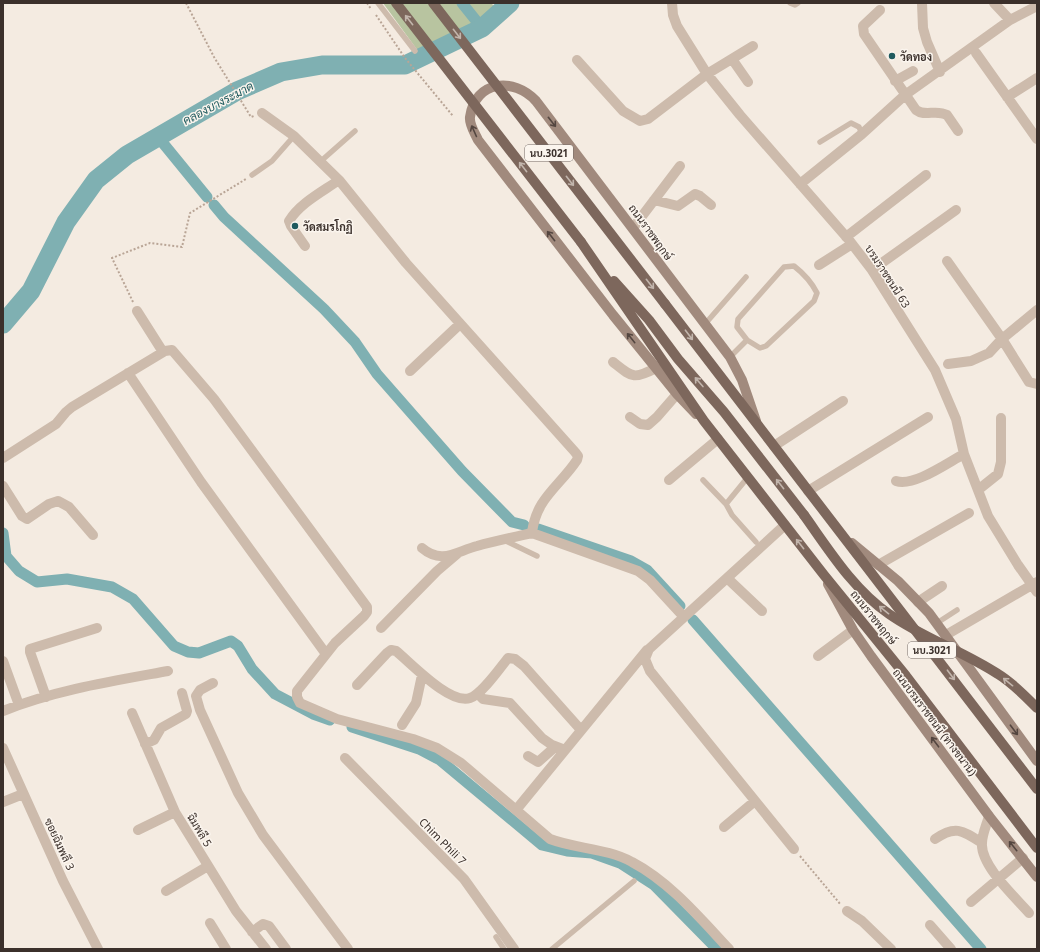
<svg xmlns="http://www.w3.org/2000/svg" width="1040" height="952" font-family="'Noto Sans',Sarabun,sans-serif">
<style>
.green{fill:#b8c4a0}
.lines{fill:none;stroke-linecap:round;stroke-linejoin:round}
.canal{stroke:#7fb0b2;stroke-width:11}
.river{stroke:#7fb0b2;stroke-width:19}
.path{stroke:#b9a596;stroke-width:2;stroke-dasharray:2 2;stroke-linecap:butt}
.lane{stroke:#cdbbac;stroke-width:5.5}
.street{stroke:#cdbbac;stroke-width:10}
.secondary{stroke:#a18a7d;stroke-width:10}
.primary{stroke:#7d675c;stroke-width:10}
.primary-bridge{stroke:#7d675c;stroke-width:10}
.oneway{stroke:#c2b5ac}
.oneway2{stroke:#544640}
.poi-dot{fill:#1f5a5e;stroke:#fbf5ee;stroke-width:1.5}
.labels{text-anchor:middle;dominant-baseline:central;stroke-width:3;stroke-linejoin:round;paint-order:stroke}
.shield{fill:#fbf5ee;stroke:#756b66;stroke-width:1}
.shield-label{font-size:10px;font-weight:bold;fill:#3b302b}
.poi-label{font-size:11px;font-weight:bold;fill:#3b302b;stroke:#fbf5ee;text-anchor:start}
.street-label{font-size:11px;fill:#3b302b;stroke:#fbf5ee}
.water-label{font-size:12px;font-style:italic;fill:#1f5a5e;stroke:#fbf5ee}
</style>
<rect width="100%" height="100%" fill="#f4ebe1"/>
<!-- green -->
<path class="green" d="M383,3H491L495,7L483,20L421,55Z"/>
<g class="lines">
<!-- canal -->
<path class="canal" d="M462,3L482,28
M158,137L207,197
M214,205L224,217L324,309L355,342L377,374L462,471L512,522L524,525
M538,529L631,561L647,570L680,606
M3,533L6,556L19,571L37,582L67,579L112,587L133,599L174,646L188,652L199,653L231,641L238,646L252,669L275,694L313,714L330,720
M693,620L981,949
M352,727L419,749L440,760L542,845L567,851L592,853L620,863L654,885L717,949"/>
<!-- river -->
<path class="river" d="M3,324L31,291L66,222L96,180L127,155L237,91L281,72L322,65H405L482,28L510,3"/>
<!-- path -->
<path class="path" d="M186,3L214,57L251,117L254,116
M367,3L371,9
M376,15L405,58L453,116
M133,302L112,258L150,243L182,247L190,213L246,179
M800,856L841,905"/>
<!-- lane -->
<path class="lane" d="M378,3L415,51
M790,3L795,5L798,3
M820,142L851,123L859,127L862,134
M321,161L355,131
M252,175L272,161L294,136
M705,324L746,277
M730,357L747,340L760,348L766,346L814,301L817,293C812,283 803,273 794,266L784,267L738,319L737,327L747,340
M748,477L726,504L732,515L756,542
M703,480L726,504
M504,540L537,556
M937,623L957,610
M496,937L504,949
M552,949L634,881"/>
<!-- street -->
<path class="street" d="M672,3L673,15L677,26L707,74L740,115L849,240L872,270L935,370L956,419L964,454L988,516L1018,565L1037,592
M922,3L923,28L927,42L940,72
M994,3L1010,20
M880,10L863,26L864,34L916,110C925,117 936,109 947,115L958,131
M976,53L1037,139
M732,59L748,82
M577,60L623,111L640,121L648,119L707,74L753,46
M895,81L913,71
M1007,97L1037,78
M262,113L294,136L339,180L406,263L575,452L578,456L577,460C559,487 536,498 532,533L638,571L650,580L684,617
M800,184L862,134L905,95L1010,20L1037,6
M654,200L678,206L695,194L700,196L711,205
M633,228L680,166
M846,237L926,175
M305,246L291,226L289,221C300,203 322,192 339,180
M947,261L1002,339L1029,382L1037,384
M819,265L852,244
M872,270L956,210
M137,311L163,352
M613,362C632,377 633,380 656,368
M948,364L971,361L989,353L1002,339L1037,310
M410,371L460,324
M128,373L201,482L326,654
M630,417L640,424L648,425L657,417L677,394
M774,446L843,401
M3,458L56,424L66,412L72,407L165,351L172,350L214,399L367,607V612L364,616L335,643L297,691V697L300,703L337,719L413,739L437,748L461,763L550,839C576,849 607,848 632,862C670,882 700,918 729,949
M669,480L718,439
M896,481C914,487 947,463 964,454
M3,486L22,516L27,519L49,504L58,501L69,507L93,535
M978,490L998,474L1001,462V418
M808,491L928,417
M785,525L649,649L645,659L650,671L794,849
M422,548C442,565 457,551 477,546C495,541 514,537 532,533
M878,565L969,513
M727,578L762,611
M918,602L942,586
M381,628L437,571L457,554
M946,635L1037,582
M818,656L853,630
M3,661L19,705
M213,683L200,690L196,696L200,710L238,793L263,835L348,949
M357,685L387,653L391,650L396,651C411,663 450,705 470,698C482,694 500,668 508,658L515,659L524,666L581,730
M478,694L483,699L510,703L542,738L552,745L565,750
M46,697L30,652V649L97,628
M3,711C55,690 113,681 168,671
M132,713L175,812L236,911L266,949
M402,725L416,703L422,675
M145,744L154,740L161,728L186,714L187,711L182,693
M3,748L63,881L98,949
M528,756L538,762L555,747
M345,758L464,879L514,949
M3,802L23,794
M516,810L647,650
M989,816C987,824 982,834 982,843C980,865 1015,897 1029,913
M724,827L755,801
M138,830L175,812
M935,839C955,825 962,830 982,843
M166,891L208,866
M971,902L1023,858
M847,911L862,921L891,949
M210,923L226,949
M930,925L951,949
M252,932L263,924L269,926L286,949"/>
<!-- secondary -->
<path class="secondary" d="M696,414L677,394L613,315L478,140C475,133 469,125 470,117C475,80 514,77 536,101L730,357L742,380L756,421
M852,543L898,581L929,613L1037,761
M828,584L853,630L871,656L989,816L1037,877"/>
<!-- primary -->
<path class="primary" d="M581,242L704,421L824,575L906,676L1037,848
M614,281L649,320L678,359L724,412L804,515
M665,304C789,466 914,627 1037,789"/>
<!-- primary-bridge -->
<path class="primary-bridge" d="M396,3L581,242
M433,3L665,304
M804,515C829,550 853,589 889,614C923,638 963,651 998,674C1013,683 1025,696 1037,708"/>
</g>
<!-- one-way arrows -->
<defs><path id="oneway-shaft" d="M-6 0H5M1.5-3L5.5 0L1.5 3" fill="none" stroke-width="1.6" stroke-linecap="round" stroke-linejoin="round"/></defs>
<g class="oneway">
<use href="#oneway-shaft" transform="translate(409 20) rotate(-128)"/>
<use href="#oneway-shaft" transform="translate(457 34) rotate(52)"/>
<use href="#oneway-shaft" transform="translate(523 167) rotate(-128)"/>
<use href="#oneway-shaft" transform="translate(570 181) rotate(52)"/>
<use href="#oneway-shaft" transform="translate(650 284) rotate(52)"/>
<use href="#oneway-shaft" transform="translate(689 335) rotate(53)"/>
<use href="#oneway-shaft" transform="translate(699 382) rotate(-131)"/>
<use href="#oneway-shaft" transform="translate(780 484) rotate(-128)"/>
<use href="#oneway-shaft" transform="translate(800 544) rotate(-128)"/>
<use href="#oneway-shaft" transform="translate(884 610) rotate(-141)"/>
<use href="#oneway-shaft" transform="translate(951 675) rotate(53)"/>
<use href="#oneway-shaft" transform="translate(1008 682) rotate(-141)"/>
</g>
<g class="oneway2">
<use href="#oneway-shaft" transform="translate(552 122) rotate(52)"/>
<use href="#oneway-shaft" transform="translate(474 131) rotate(-114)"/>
<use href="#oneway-shaft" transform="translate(551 236) rotate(-128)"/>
<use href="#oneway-shaft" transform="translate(631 338) rotate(-129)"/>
<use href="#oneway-shaft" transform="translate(1014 730) rotate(53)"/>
<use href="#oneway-shaft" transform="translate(935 742) rotate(-127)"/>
<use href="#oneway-shaft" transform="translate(1013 846) rotate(-129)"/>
</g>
<!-- markers -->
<g class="poi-dot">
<circle cx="892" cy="56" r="4"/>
<circle cx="295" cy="226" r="4"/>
</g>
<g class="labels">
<!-- shield labels -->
<g class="shield">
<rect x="525" y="145" width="48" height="16" rx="3"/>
<rect x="908" y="642" width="48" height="16" rx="3"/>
</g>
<g class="shield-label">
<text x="549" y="153">นบ.3021</text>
<text x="932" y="650">นบ.3021</text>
</g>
<!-- poi labels -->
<g class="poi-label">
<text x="900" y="56">วัดทอง</text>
<text x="303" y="226">วัดสมรโกฏิ</text>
</g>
<!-- street labels -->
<g class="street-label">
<text transform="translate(651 232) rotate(54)">ถนนราชพฤกษ์</text>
<text transform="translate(888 276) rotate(57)">บรมราชชนนี 63</text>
<text transform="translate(874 617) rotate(51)">ถนนราชพฤกษ์</text>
<text transform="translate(935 722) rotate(53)">ถนนบรมราชชนนี (ทางขนาน)</text>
<text transform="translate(200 830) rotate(59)">ฉิมพลี 5</text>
<text transform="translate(443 841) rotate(45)">Chim Phili 7</text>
<text transform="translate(60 844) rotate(65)">ซอยฉิมพลี 3</text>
</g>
<!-- water labels -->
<g class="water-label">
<text transform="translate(218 103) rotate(-28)">คลองบางระมาด</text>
</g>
</g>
<!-- border -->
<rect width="1040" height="952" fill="none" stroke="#3b302b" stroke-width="8"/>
</svg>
